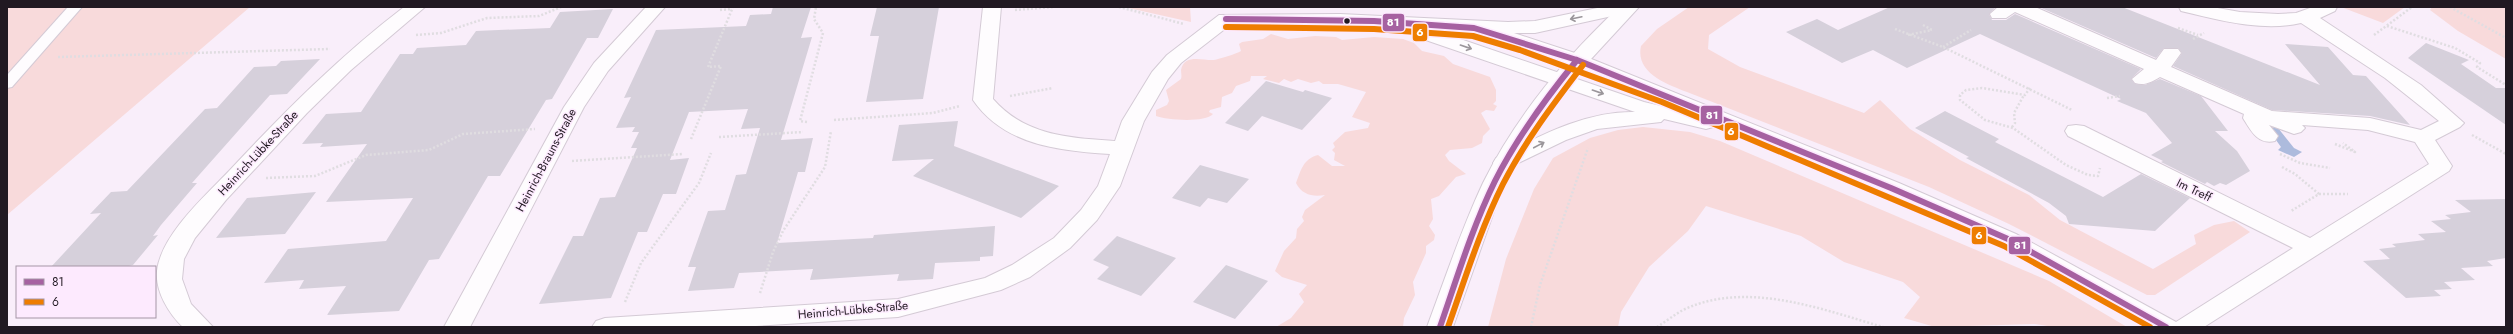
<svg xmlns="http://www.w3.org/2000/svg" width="2513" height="334" font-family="Jost,sans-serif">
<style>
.green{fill:#f8dadb}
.water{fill:#adbbdd}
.building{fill:#d6d0db}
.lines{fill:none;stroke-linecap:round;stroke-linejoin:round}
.lane-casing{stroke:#d4cad5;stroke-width:2}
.street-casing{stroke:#d4cad5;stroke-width:2}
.secondary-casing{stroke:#d4cad5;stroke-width:2}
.path{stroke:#e0dde1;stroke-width:2.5;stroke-dasharray:2 2;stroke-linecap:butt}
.lane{fill:#fefcfe;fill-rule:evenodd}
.street{fill:#fefcfe;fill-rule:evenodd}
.secondary{fill:#fefcfe;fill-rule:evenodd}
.bus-1-casing{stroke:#fdeafe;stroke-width:9}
.bus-2-casing{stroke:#fdeafe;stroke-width:9}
.bus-1{stroke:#a661a1;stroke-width:6}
.bus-2{stroke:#ee7d00;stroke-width:6}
.oneway{stroke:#9b969b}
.bus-dot{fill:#211922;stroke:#fdeafe;stroke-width:1.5}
.labels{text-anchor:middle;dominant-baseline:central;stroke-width:3;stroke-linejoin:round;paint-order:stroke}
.street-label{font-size:12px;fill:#211922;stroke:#fdeafe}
.line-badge{stroke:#fdeafe;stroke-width:1.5}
.badge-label{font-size:11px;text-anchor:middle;font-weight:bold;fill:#fff}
</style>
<rect width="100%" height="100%" fill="#f9eefa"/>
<!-- green -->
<path class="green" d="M7,7H250L7,215Z
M1124,7H1190L1191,22Z
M1689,7H1750L1709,35L1708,49L1740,67L1864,113L1880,100L1910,129L1960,160L2029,195L2060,220L2153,269L2196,244L2194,235L2214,225L2234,221L2250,232L2155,295H2147L2009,224L1929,187L1687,92C1667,84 1635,73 1641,46L1657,29Z
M2341,7H2405L2383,23Z
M2432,7H2506V59L2458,31L2430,10Z
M1271,34L1288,39L1315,36L1336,37L1342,40L1374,37L1403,39L1414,43L1422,51L1444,56L1453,64L1490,77L1496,90V101L1493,104L1497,106L1494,111L1486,110L1481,113L1490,129L1483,136L1482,143L1472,148L1450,150L1445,155L1449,161L1466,174L1456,177L1439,196L1431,199L1433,219L1429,226L1435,235L1434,240L1426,246V253L1413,282L1415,295L1404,318L1403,327H1276L1291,318L1304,302L1299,294L1307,285L1282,277L1275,271L1284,251L1296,238L1297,229L1304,221L1302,217L1305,210L1325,195C1313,197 1302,195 1296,183C1301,170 1303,159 1318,155L1332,166H1345L1334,160L1335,153L1332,150L1335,147L1333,143L1345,132L1368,128L1370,123L1352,117L1366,92L1338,84H1323L1319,81L1311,83L1298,79L1291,82L1284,79L1279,83L1263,79L1267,76H1251L1250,81L1236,86L1232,93L1222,97L1221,107L1210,110L1209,112L1213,114C1205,123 1167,120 1156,116V110L1167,105L1169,101L1166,90L1181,79C1182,76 1181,73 1181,70C1184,53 1204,61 1214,60C1219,59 1236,54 1241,51L1239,44L1242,42L1263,39Z
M1643,127L1690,132L1720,141L2049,281L2127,327H2054L2035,324L1935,327L1904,318L1920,297L1903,282L1844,262L1801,236L1706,206L1688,231L1649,267L1621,312L1618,327H1488L1506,259L1534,189L1553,158L1590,138L1618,130Z"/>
<!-- water -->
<path class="water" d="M2263,122L2274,123L2294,148L2302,152L2294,157L2278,150L2281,147Z"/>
<!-- building -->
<path class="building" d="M773,7H811L801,38L812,37L781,140L813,138L805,172H798L777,243L873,238L874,235L995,226L993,256L980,257V261L935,263L933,279L897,281L899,274L810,280L813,269L739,273L734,288L688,291L696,267H688L708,211L725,210L736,175L746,174L760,128L741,129L748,109L689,112L670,160L689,158L676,194H663L647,232H638L611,298L539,304L573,236H583L600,198L615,197L637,148H631L639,132H632L635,127L616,128L631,97L624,98L656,30L746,26L750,15L771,14Z
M877,7H939L923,99L866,102L879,36H870Z
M1890,7H1996L1989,14L1992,20H2006L2015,14L2141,69L2131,79L2135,84L2145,85L2160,79L2201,96L2228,131H2215L2237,151L2250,171L2226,185L2220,183L2214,186L2207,182L2205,184L2161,162L2163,161L2151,155L2172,143L2146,113L2117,101L2121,99L1980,34L1907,68L1873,50L1842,63L1786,32L1817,19L1838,30Z
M2039,7H2122L2320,85L2285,44L2328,47L2353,75L2366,76L2410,125L2370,116L2272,110L2173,66L2182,53L2178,48H2164L2156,58Z
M613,9L598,38H587L552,99L546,100L500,176H488L439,259L429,260L399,311L327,315L346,286L299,289L304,280L264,283L288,249L386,241L413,198L326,202L367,144L320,147L323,143L302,144L326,114L361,112L400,54H413L417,48L466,45L476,31L550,28L560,12Z
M2426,43L2469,60L2461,64L2496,88H2506V125L2408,58Z
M320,59L287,94L270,95L192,183H197L161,225L153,236L158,235L133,265L125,267H51L101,213L90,214L111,192L127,191L205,109L217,108L254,67L276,66L281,61Z
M1266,81L1303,92L1305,90L1332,98L1302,130L1262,116L1248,131L1225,123Z
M1945,111L1999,139L1995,142L2103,197L2141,174L2190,198L2155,231L2069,224L2066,216L2049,203L1966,158L1969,157L1915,128Z
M958,121L954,146L1059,186L1021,218L913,176L934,159L892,161L899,125Z
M1200,165L1249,179L1227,203L1208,198L1200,207L1172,198Z
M316,192L285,234L216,238L247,198Z
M2506,199V258L2487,261L2493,266L2461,268L2475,280L2444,282L2452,289L2434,290L2441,296L2406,298L2363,261L2390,259L2379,249L2396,247L2392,244L2425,240L2418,234L2446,232L2431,221L2451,219L2445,215L2471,212L2455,200Z
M1117,236L1176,258L1141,296L1097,279L1109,267L1093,260Z
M1226,265L1268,281L1235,319L1193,302Z"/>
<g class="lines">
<defs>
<path id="lane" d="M68,7H82L12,87L7,88V75Z"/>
<path id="street" d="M404,7H425L351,70L307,113L226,200L195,238L184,259L182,279L191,304L213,327H183C169,314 155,291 157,271C161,235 205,196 229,171C284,112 340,56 404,7Z
M646,7H665L608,71L584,107L470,327H444L564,107L594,63Z
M983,7H1001L993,99C1025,136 1070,138 1115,141L1122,121L1152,72L1167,55L1219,15L1340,14L1508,22L1535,21L1602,7H1637L1635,11L1535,33H1514L1584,56L1899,183L2016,234L2176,322L2293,248L2068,136L2065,131L2068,126L2076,125L2084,126L2310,238L2429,164L2415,142L2368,130L2302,125L2305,128L2301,132L2294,134L2269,125L2278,136L2275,141C2258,145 2251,131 2243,118L2244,114L2160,77C2151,82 2145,86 2135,83L2132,79L2144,69L2015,12L2006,18H1992L1990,14L1998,7H2035L2156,60L2164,49H2178L2181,53L2171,67L2272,111L2370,118L2421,130L2439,121L2385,78L2301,23C2262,32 2219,20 2181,11L2179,7H2212L2240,12L2278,14L2296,13L2313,7H2337L2335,11L2320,18L2421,85L2464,123L2460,127L2435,140L2452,166L2449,171L2204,327H2146L2000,244L1883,193L1716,124L1713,127L1706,129L1664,119L1661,122L1597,129L1566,140L1504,170L1496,168L1493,163L1496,158C1540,136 1585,111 1635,112L1414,36L1411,32L1413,29L1230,25L1181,63L1168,79L1144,121L1120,186L1097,220L1070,248L1030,277L1001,290L898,317L739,327H592L596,321L605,318L898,299L985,278L1012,265L1054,238L1081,210L1098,186L1110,154C1059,151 1004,145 973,100ZM1434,30L1487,33L1489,38L1570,64L1686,112L1644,102Z"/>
<path id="secondary" d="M1619,7H1639L1568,84L1528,141L1497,203L1453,327H1427C1445,279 1461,230 1483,183C1516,116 1565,58 1619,7Z"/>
</defs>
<!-- lane casing -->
<use href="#lane" class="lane-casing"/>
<!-- street casing -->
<use href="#street" class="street-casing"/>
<!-- secondary casing -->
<use href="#secondary" class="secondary-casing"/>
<!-- path -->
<path class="path" d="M1119,7L1184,24
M2450,7L2506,38
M720,10L732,9
M1015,10L1053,7
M1923,25L1932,30
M2387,26L2455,48L2480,63L2477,67L2506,85
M2178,28L2198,35
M1895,29L1943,47L2072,110
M416,35L441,33L487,18L539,16L561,7
M1908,35L1932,30
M2374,35L2412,7
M2193,39L2204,33
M1943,47L1971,30
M58,57L330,49
M2030,88L2025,95L1982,88L1966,90L1960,95V100L1985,120L2013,128L2066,165L2088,175L2098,176L2100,168
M1010,96L1053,88
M2107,98L2120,96
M834,120L933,113L960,106
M807,122L800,121L823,33L814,19L816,7
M2012,127L2015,123L2014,113L2024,95
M2472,135L2506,154
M719,137L803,132
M691,139L721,66L708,67L733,7
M2335,144L2355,152L2343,143
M2280,154L2300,163L2330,168
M572,161L683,154
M2282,167L2295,174L2319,194L2291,211
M266,178L315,176L366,155L429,150L463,134L535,129
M2319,194H2348
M760,293L773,252L783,231L825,167L831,131
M625,302L641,263L699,183L711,153
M1531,327L1540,285L1588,148
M1657,327C1665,322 1674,315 1683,310C1746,280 1821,309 1883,327"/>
<!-- lane -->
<use href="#lane" class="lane"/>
<!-- street -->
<use href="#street" class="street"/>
<!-- secondary -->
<use href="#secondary" class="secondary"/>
<defs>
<path id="bus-1" d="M1226,19L1374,21L1474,28L1577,60L1891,188L2008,239L2166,327
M1440,327C1457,278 1472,228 1495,181C1517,137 1546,98 1577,60"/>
<path id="bus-2" d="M1226,27L1374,29L1473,36L1520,50L1662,102L2004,246L2150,327
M1448,327C1465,279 1480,230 1503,184C1525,141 1554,103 1583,65"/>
</defs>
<!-- bus-1 casing -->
<use href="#bus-1" class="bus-1-casing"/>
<!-- bus-2 casing -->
<use href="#bus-2" class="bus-2-casing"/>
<!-- bus-1 -->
<use href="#bus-1" class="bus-1"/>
<!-- bus-2 -->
<use href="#bus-2" class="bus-2"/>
</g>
<!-- one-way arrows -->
<defs><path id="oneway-shaft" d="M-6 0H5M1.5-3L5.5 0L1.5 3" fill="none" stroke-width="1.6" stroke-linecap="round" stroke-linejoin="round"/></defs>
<g class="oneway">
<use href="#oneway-shaft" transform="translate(1576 18) rotate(168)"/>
<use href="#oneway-shaft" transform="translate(1466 47) rotate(19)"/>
<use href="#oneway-shaft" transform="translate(1598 92) rotate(19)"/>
<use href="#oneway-shaft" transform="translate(1539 145) rotate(-28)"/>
</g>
<!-- markers -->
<circle class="bus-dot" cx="1347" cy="21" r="3.5"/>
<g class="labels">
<!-- street labels -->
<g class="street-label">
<text transform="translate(258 153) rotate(-47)">Heinrich-Lübke-Straße</text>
<text transform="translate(546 160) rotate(-62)">Heinrich-Brauns-Straße</text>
<text transform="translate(2194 190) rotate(26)">Im Treff</text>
<text transform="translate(853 310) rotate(-5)">Heinrich-Lübke-Straße</text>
</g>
</g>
<g class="line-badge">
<rect x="1382" y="13" width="23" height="19" rx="4" fill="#a661a1"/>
<rect x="1412" y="23" width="16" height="19" rx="4" fill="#ee7d00"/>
<rect x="1700" y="105" width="23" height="20" rx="4" fill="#a661a1"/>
<rect x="1724" y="122" width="15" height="19" rx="4" fill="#ee7d00"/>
<rect x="1971" y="226" width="16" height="19" rx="4" fill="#ee7d00"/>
<rect x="2008" y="236" width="23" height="19" rx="4" fill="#a661a1"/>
</g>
<g class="badge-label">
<text x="1393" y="26">81</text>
<text x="1420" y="36">6</text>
<text x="1712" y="119">81</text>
<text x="1731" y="135">6</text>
<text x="1979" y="239">6</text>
<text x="2020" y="249">81</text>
</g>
<!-- border -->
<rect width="2513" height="334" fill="none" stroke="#211922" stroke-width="16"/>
<!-- legend -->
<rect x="16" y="266" width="140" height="52" fill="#fdeafe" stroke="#a596a6"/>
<rect x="24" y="279" width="20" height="6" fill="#a661a1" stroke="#a596a6"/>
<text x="52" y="286" font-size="12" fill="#211922">81</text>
<rect x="24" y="299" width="20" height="6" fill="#ee7d00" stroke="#a596a6"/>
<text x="52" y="306" font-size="12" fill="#211922">6</text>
</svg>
